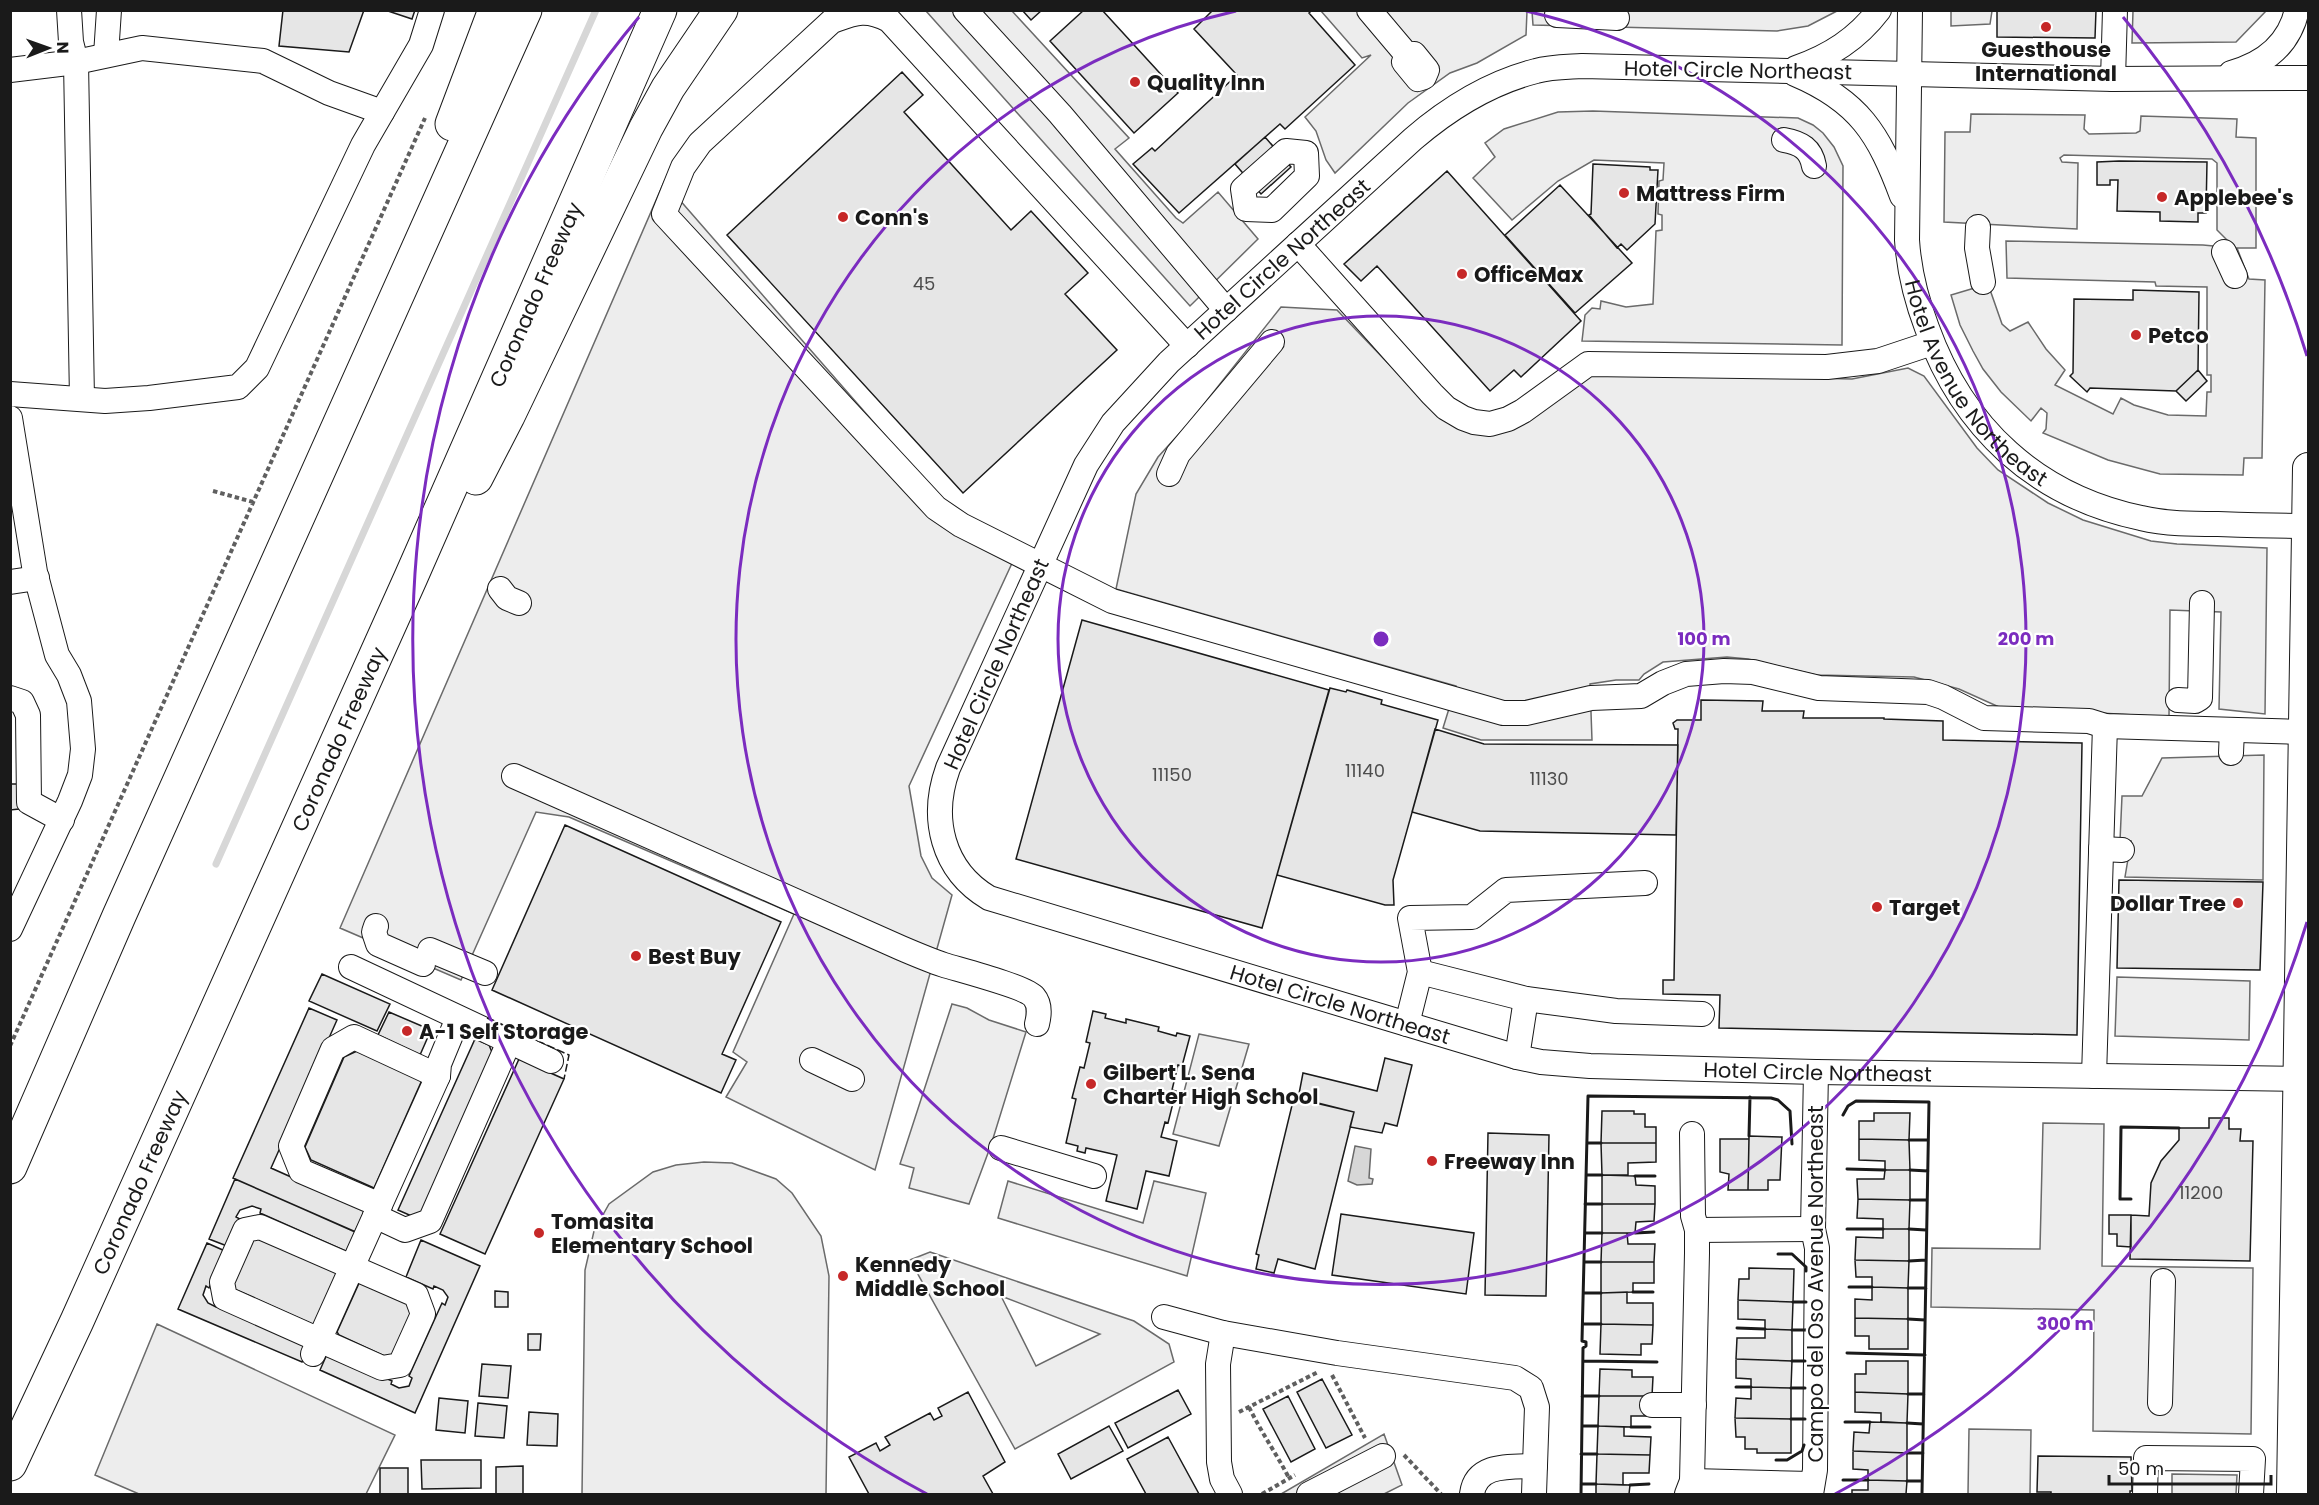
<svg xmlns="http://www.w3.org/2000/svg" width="2319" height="1505" font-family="Poppins,sans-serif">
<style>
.built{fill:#ededed;stroke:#6a6a6a;stroke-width:1.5;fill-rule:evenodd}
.water{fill:#d7d7d7;stroke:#6a6a6a;stroke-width:1.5}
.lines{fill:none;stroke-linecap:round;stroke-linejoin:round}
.stream{stroke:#d7d7d7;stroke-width:7}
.building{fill:#e6e6e6;stroke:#1a1a1a;stroke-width:1.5}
.minor-casing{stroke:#1a1a1a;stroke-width:26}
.major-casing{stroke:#1a1a1a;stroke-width:32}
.highway-casing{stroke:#1a1a1a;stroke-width:35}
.path{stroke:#5f5f5f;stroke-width:4;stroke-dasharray:4.5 3;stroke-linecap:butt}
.minor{stroke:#fff;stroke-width:24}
.major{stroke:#fff;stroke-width:30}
.highway{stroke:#fff;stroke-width:33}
.fence{stroke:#1a1a1a;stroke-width:1.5;stroke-dasharray:8 3;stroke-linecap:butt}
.wall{stroke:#1a1a1a;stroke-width:3}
.ring{fill:none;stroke:#7b2cbf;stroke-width:3}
.poi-dot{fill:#c62828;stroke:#fff;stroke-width:2}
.labels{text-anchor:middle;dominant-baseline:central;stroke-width:4.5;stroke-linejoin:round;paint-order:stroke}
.number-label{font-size:18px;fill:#4d4d4d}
.poi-label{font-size:21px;font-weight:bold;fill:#1a1a1a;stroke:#fff;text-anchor:start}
.street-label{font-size:21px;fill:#1a1a1a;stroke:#fff}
.centre{fill:#7b2cbf;stroke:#fff;stroke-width:3}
.ring-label{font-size:18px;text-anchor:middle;font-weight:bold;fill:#7b2cbf;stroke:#fff;stroke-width:4.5;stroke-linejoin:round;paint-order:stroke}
</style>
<rect width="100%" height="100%" fill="#fff"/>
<!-- built -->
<path class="built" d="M926,11H1012L1129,138L1115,149L1176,218L1183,223L1218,192L1258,239L1190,306Z
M1321,11H1527L1526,35L1477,63L1450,73L1408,103L1335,173L1326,160L1316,131L1305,117L1371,55L1362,58Z
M1532,11H1837L1808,26L1777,31L1533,25Z
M1951,11H1992L1990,24L1951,26Z
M2133,11V10L2266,11L2236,42L2132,43Z
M1593,111L1798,118L1813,125L1823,133L1834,147L1843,166L1842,345L1582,341L1585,315L1592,308L1600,309L1601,301L1626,307L1653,304L1656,231L1662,230V215L1658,214L1659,181L1663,180L1664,163L1594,160L1558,181L1512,220L1473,178L1495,157L1485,143L1504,129L1558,112Z
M1971,114L2085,115L2084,129L2089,134L2136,133L2140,131L2141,116L2237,119L2236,137L2256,138V248H2237L2249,279L2265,280L2262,458H2244L2243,475L2160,474L2108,460L2043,433L2046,429L2047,413L2041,408L2031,421L2001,392L1983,369L1973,351L1960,325L1951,295L1988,284L2002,324L2010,331L2028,322L2046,349L2065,370L2055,385L2113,414L2121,398L2134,405L2168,415L2206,416L2207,392H2211V375H2207V287L2156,286L2155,282L2007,278L2006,241L2203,245L2235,248L2217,230V163L2212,159L2064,155L2060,158L2062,162L2078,163L2077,229L1944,222L1945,132H1970Z
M664,182L952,512L1020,546L909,786L921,856L932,878L952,895L875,1170L726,1097L747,1062L733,1052L794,914L569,817L536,812L461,980L340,928Z
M1281,307L1337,310L1406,382L1474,433L1579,373L1852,379L1908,368L1924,376L1977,448L1998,470L2048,503L2083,520L2151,541L2177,544L2267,548L2265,714L2219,709L2221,612L2170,610L2169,717L1999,707L1959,689L1914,677L1816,675L1748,659L1727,657L1663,662L1644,674L1639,680H1616L1590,684L1592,740H1481L1443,728L1456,686L1116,589L1136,494L1158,457L1189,423Z
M2264,755L2263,880L2125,877L2131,841H2120L2122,796H2142L2162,758Z
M2117,977L2250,981L2249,1040L2115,1036Z
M952,1004L967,1008L989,1020L1026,1032L991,1145L969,1204L909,1188L914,1168L900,1164Z
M1199,1034L1249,1044L1219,1146L1173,1134Z
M2043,1123L2104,1124L2102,1266L2253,1268L2251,1434L2093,1431L2094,1310L1931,1307L1932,1248L2040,1249Z
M704,1162L732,1163L776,1179L792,1193L821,1236L829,1276L826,1494H582L585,1270L594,1231L609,1204L653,1172L676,1165Z
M1008,1181L1143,1223L1154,1181L1206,1193L1187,1276L998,1218Z
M930,1252L1134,1321L1169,1344L1174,1362L1015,1449L910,1260ZM1001,1296L1100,1334L1036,1366Z
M157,1324L395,1435L366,1494H139L95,1475Z
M1969,1429L2031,1430L2030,1494H1968Z
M1384,1434L1402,1485L1384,1494H1281Z
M2172,1474L2237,1475L2236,1494H2172Z"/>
<!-- water -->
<path class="water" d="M1355,1146L1371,1149L1369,1178L1373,1179L1372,1184L1357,1185L1348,1181Z"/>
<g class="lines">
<!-- stream -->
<path class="stream" d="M216,864L596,10"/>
</g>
<!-- building -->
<path class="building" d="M283,10H364L349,52L279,46Z
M385,10H415L412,19Z
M1022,10H1042L1031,20Z
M1084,10H1102L1178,93L1134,133L1050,41Z
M1213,10H1312L1309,13L1355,65L1285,129L1280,124L1179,213L1133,164L1152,148L1155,151L1237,75L1194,29Z
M1997,10H2096L2095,38L1997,37Z
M902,72L923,95L904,112L1011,230L1031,211L1088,273L1065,294L1117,350L963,493L727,235Z
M1265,137L1291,167L1261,194L1235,164Z
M2119,161L2207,162L2206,213H2198V222L2160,221V212L2117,211L2118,180H2110V185H2097V162Z
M1593,164L1650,167V170H1658L1655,224L1627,250L1621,244L1617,248L1589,215L1591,214Z
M1447,171L1581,321L1521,377L1514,370L1490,391L1377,266L1361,281L1344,264Z
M1560,185L1632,263L1575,313L1505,235Z
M2133,290L2199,292L2198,370L2176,391L2090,388L2087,392L2070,376L2073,373L2074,299L2133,300Z
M2198,370L2207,381L2186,401L2176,391Z
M1082,620L1329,690L1262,928L1016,859Z
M1330,688L1346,692L1347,690L1382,700L1381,704L1438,720L1393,880L1394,905H1385L1277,875Z
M1701,700L1763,701L1762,711H1804L1803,718H1884V719L1943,721V740L2082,743L2077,1035L1719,1028L1720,995L1663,994V980H1674L1678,729H1675L1673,723L1677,720H1701Z
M1435,729L1484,744L1678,745L1676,835L1480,831L1412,812Z
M10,784H19V809L10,810Z
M565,825L781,922L722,1054L736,1060L721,1093L492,990Z
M2119,880L2263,882L2260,970L2117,968Z
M322,974L390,1004L377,1031L309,1001Z
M309,1008L337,1020L271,1168L365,1210L355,1232L233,1178Z
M1093,1011L1106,1014L1105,1018L1126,1023V1019L1159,1027L1158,1031L1176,1036L1177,1033L1190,1036L1182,1066L1178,1065L1172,1090L1176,1091L1168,1123L1165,1122L1161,1137L1177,1141L1169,1176L1146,1171L1137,1209L1106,1201L1117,1155L1086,1148L1085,1153L1077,1151L1078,1146L1066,1143L1076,1099L1072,1098L1080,1067L1084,1068L1090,1043L1086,1042Z
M389,1012L431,1030L420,1055L378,1035Z
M475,1039L489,1045L494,1057L424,1215L416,1218L398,1210Z
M357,1051L422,1080L374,1188L311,1160L305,1147L344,1057Z
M1385,1058L1412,1065L1397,1126L1385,1123L1382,1133L1350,1127L1354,1112L1298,1099L1303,1073L1377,1091Z
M519,1059L564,1079L485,1254L440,1234Z
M1294,1097L1354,1112L1315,1269L1278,1259L1274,1273L1256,1269L1259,1255L1256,1254Z
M1602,1111H1634V1114H1645V1127H1656V1143H1601Z
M1874,1113H1910L1909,1140L1859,1139V1121H1874Z
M2209,1118H2229V1129H2241L2240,1141H2253L2250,1261L2130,1259L2131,1215L2149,1216L2151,1183L2161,1161L2179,1140V1128H2209Z
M1488,1133L1549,1135L1546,1296L1485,1295Z
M1749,1136L1782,1137L1780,1180H1768V1190H1748Z
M1720,1139H1749L1748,1190H1728L1729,1174L1720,1172Z
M1859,1139L1909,1140L1910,1170H1885V1161L1859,1160Z
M1601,1143H1656V1162L1628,1163V1175H1602Z
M1885,1170H1910V1200L1858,1199L1857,1179H1884Z
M1602,1175L1635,1176L1636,1185L1655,1186V1204H1602Z
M235,1179L358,1233L350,1253L260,1213L261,1209L252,1206L240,1210L236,1217L240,1219L227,1246L209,1239Z
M1858,1199L1910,1200L1909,1229H1883V1219L1857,1218Z
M1602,1204H1655L1654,1221L1636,1222L1635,1233H1602Z
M1341,1214L1474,1233L1466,1294L1332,1275Z
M2109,1215H2131V1247L2117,1246V1234H2109Z
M1883,1229H1909V1261L1855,1260L1856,1237L1883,1238Z
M1602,1233H1627L1628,1244H1655L1654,1262H1601Z
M255,1235L340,1270L314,1325L234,1289L233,1285Z
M421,1240L480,1266L415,1413L320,1370L328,1352L392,1381L391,1384L399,1388L409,1386L412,1378L409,1376L442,1303L445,1305L448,1297L443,1290L434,1286L433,1289L406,1277Z
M207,1243L225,1251L209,1288L206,1286L203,1295L208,1303L216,1307L218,1304L309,1344L302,1362L178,1309Z
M1855,1260L1909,1261L1908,1288L1872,1287V1277H1856Z
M1601,1262H1654V1283H1633V1292L1601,1293Z
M1749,1268L1794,1269L1793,1302L1738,1300L1739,1279H1749Z
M360,1281L416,1304L391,1359L339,1335L337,1332Z
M1872,1287L1908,1288V1319L1855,1318V1299L1872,1300Z
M495,1291L508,1292V1307H495Z
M1627,1292V1303H1653V1325L1601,1324V1293Z
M1738,1300L1793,1302L1792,1330L1765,1329V1320L1738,1319Z
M1855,1318L1908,1319V1349H1869V1336H1855Z
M1601,1324L1653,1325L1652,1344H1641V1355L1600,1354Z
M1765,1329L1792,1330V1361L1736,1359L1737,1338H1765Z
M528,1334H541L540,1350H528Z
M1736,1359L1792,1361L1791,1388L1751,1387V1379L1736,1378Z
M1866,1361H1908V1394L1855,1392V1374H1866Z
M482,1364L511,1366L508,1398L479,1396Z
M1600,1369L1632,1370V1377H1653L1652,1396H1599Z
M1322,1379L1352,1435L1326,1448L1297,1392Z
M1751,1387L1791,1388V1419L1735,1418L1736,1398L1751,1399Z
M1178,1390L1191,1414L1128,1448L1115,1423Z
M968,1392L1005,1462L983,1476L993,1494H869L849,1457L876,1443L880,1451L890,1445L885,1437L930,1413L934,1420L942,1416L938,1408Z
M1855,1392L1908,1394L1907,1423L1881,1422V1413L1855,1412Z
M1288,1396L1315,1449L1291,1462L1263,1409Z
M1599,1396H1652L1651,1416H1631V1427L1598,1426Z
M439,1398L468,1401L465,1433L436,1430Z
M478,1403L507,1406L504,1438L475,1436Z
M529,1412L558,1414L557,1446L527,1445Z
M1735,1418L1791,1419V1453H1757V1449H1745V1437H1736Z
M1870,1422L1907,1423V1453L1853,1451L1854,1432L1869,1433Z
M1109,1426L1123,1451L1071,1479L1058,1454Z
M1598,1426L1624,1427V1436L1651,1437L1650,1455L1597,1454Z
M1168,1437L1199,1494H1146L1127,1459Z
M1853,1451L1907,1453V1481L1868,1480V1470L1853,1469Z
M1597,1454L1650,1455L1649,1473H1623V1485L1596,1484Z
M2038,1456L2131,1457L2132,1491H2130V1494H2051V1492H2037Z
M421,1460H481V1488L422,1489Z
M523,1466V1494H496V1467Z
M380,1468H408V1494H380Z
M1868,1480L1907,1481L1906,1494H1852V1490H1868Z
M1596,1484L1630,1485L1629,1494H1596Z"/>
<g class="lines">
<defs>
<g id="minor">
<path d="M69,10L71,42L76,62L82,399"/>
<path d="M965,10L1060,114L1226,310"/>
<path d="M1369,10L1407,55L1414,54L1427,70L1424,77L1418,79L1404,62L1407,55"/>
<path id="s1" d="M1910,10L1907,240C1909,271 1916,299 1927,328C1963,428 2036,496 2141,518C2166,524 2192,524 2218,524C2248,525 2278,526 2308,526"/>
<path d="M1557,15L1617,18"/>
<path d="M106,55L109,10"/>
<path d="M1796,68C1830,56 1857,39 1879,10"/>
<path d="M10,70L76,62L142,48L263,61L329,93L382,112"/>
<path d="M2231,73C2264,64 2289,45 2297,10"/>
<path d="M1795,74C1859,101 1879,134 1902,196"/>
<path id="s2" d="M2308,78L2113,79L1582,66C1567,67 1550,67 1536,71C1489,83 1449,108 1413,139L1169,362L1113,423L1086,465L948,768C930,818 942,870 989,898L1407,1024L1517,1057L1541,1062L1590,1066L1816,1072L2308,1079"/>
<path d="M2113,79L2115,10"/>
<path d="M1784,140C1801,143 1811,149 1814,166"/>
<path d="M1286,151L1306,153L1307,176L1272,210L1246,209L1243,189Z"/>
<path d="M1978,227L1977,248L1983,282"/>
<path d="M1298,244L1432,394L1446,408L1463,418L1474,422L1490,424L1508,419L1523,411L1588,364L1827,367L1878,361L1932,343"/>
<path d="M2224,252L2235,276"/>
<path d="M1187,346L889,20C865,8 855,13 832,21L700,143L683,167L664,214L936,508L961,525L1112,601L1503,713H1526L1591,698L1641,696L1663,683L1686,674L1724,671L1753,672L1819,688L1928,692L1943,697L1984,718L2089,721L2105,726L2304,732"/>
<path d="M10,394L105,401L149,398L238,387L257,368L363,145L421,45L432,10"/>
<path d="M10,418L35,572L57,655L69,675L79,701L83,749L80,775L70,801L10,929"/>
<path d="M1169,474L1178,454L1272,342"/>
<path d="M10,582L37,578"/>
<path d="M500,589L507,598L519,603"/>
<path d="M10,698L22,702L28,715L29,802L62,820"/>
<path d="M2178,700L2195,701L2200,698L2202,603"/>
<path d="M2231,753L2232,730"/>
<path d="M514,776L901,948C915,954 929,960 944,965C960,970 1026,987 1034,997C1040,1004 1039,1016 1037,1024"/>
<path d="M2101,849L2122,850"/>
<path d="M376,926L374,932L378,944L423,964"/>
<path d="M430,950L485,973"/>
<path d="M351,967L551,1061"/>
<path d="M1420,972L1526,999L1616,1011L1702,1014"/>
<path d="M1407,1024L1420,972L1410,918L1472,917L1506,890L1645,883"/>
<path d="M1517,1057L1526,999"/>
<path d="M812,1060L852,1079"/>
<path d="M2094,1076L2105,726"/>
<path d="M1001,1148L1094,1176"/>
<path d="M380,1205L301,1171L291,1146L333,1049L354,1037L438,1076"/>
<path d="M375,1216L405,1230L430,1221L509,1042"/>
<path d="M260,1227L416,1295L423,1314L400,1365L382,1368L225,1298L222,1282L245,1230Z"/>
<path d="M1697,1230L1813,1229"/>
<path d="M1164,1317L1223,1333L1337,1353L1515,1378L1531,1388L1537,1407L1534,1494"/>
<path d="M1223,1333L1218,1364L1219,1462L1222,1479L1230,1494"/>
<path d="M313,1354L438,1076L439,1064L458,1018"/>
<path d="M2160,1403L2163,1281"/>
<path d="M1652,1405H1694"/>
<path d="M1692,1481L1811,1484"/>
<path d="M1309,1494L1383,1456"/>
<path d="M1472,1494C1476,1463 1510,1467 1535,1466"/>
<path d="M1687,1494L1692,1481L1697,1253V1230L1693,1216L1692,1134"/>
<path d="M1811,1494L1815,1470L1817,1248L1813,1229L1816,1072"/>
<path d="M2145,1494L2146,1458L2253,1459L2251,1494"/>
</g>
<path id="major" d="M2292,1494L2308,468"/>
<g id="highway">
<path d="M452,124L495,10"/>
<path d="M476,478L508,416L646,128L668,88L721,10"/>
<path d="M10,1167L119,916L525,10"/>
<path id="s3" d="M10,1464L77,1321L411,577L660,10"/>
</g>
</defs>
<!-- minor casing -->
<use href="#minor" class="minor-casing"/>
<!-- major casing -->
<use href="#major" class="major-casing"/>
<!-- highway casing -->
<use href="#highway" class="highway-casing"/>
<!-- path -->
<path class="path" d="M213,491L253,502
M10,1046L425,118
M1332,1375L1365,1438
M1249,1407C1261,1432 1276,1453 1289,1478
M1239,1412L1318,1372
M1404,1455L1441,1494
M1262,1494L1295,1475"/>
<!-- minor -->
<use href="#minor" class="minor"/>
<!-- major -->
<use href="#major" class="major"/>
<!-- highway -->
<use href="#highway" class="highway"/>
<!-- fence -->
<path class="fence" d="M487,1018L569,1055L564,1079"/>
<!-- wall -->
<path class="wall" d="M1843,1115L1848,1106L1856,1101L1929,1102L1922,1494
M1749,1136L1750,1097
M1909,1140H1928
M1587,1143H1601
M1847,1169L1885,1170
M1910,1170L1928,1171
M1586,1175H1602
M1635,1176H1655
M2131,1199H2120L2121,1127L2179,1128
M1910,1200H1927
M1585,1204H1602
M1847,1229H1883
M1909,1229L1926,1230
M1585,1233H1602
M1635,1233L1654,1232
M1778,1254H1792L1806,1267V1271
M1909,1261L1926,1260
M1584,1262H1601
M1849,1287H1872
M1908,1288H1926
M1633,1292H1653
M1584,1293H1601
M1793,1302H1806
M1908,1319L1925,1320
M1583,1324H1601
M1737,1328L1765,1329
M1792,1330H1806
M1847,1353L1925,1355
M1583,1361L1657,1362
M1792,1361H1805
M1736,1387H1751
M1791,1388H1805
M1908,1394H1924
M1582,1396H1599
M1791,1419H1805
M1845,1422H1870
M1907,1423L1923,1424
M1582,1426H1598
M1631,1427H1650
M1907,1453H1923
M1581,1454H1597
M1776,1460H1787L1802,1451L1804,1445
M1843,1480H1868
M1907,1481H1922
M1581,1484H1596
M1630,1485L1649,1484
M1581,1494L1583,1348L1586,1346V1342L1582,1341L1588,1096L1771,1098L1778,1100L1790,1111L1792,1144"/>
</g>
<!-- distance rings -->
<g class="ring">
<circle cx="1381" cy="639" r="323"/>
<path d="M1526 11A645 645 0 1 1 1236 11"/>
<path d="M2307 922A968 968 0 0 1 1835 1494M927 1494A968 968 0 0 1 639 17M2123 17A968 968 0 0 1 2307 356"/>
</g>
<!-- markers -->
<g class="poi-dot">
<circle cx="2046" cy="27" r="6"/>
<circle cx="1135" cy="82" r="6"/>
<circle cx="1624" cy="193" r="6"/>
<circle cx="2162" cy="197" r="6"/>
<circle cx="843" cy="217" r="6"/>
<circle cx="1462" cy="274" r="6"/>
<circle cx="2136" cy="335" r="6"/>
<circle cx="2238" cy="903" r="6"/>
<circle cx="1877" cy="907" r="6"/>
<circle cx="636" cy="956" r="6"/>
<circle cx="407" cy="1031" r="6"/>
<circle cx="1091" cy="1084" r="6"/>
<circle cx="1432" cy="1161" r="6"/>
<circle cx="539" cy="1233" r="6"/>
<circle cx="843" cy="1276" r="6"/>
</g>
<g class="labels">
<!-- number labels -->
<g class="number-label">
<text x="924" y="283">45</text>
<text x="1365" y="770">11140</text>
<text x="1172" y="774">11150</text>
<text x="1549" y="778">11130</text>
<text x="2201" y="1192">11200</text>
</g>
<!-- poi labels -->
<g class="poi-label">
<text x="2046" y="49" text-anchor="middle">Guesthouse<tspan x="2046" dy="24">International</tspan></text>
<text x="1147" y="82">Quality Inn</text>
<text x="1636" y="193">Mattress Firm</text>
<text x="2174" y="197">Applebee's</text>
<text x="855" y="217">Conn's</text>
<text x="1474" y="274">OfficeMax</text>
<text x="2148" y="335">Petco</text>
<text x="2226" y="903" text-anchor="end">Dollar Tree</text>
<text x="1889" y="907">Target</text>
<text x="648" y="956">Best Buy</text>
<text x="419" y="1031">A-1 Self Storage</text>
<text x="1103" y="1072">Gilbert L. Sena<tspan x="1103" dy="24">Charter High School</tspan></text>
<text x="1444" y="1161">Freeway Inn</text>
<text x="551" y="1221">Tomasita<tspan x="551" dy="24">Elementary School</tspan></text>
<text x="855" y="1264">Kennedy<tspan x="855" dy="24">Middle School</tspan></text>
</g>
<!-- street labels -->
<g class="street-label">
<text transform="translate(1738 70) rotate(1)">Hotel Circle Northeast</text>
<text transform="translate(1282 259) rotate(-42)">Hotel Circle Northeast</text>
<text stroke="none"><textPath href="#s3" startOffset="1282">Coronado Freeway</textPath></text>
<text stroke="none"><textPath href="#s1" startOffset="394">Hotel Avenue Northeast</textPath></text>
<text transform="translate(996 664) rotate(-66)">Hotel Circle Northeast</text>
<text stroke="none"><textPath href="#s3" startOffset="796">Coronado Freeway</textPath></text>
<text stroke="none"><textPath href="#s2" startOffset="2226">Hotel Circle Northeast</textPath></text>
<text stroke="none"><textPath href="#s2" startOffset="2712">Hotel Circle Northeast</textPath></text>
<text stroke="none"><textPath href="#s3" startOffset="310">Coronado Freeway</textPath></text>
<text transform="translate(1815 1284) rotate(-90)">Campo del Oso Avenue Northeast</text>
</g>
</g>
<circle cx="1381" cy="639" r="9" class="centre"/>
<g class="ring-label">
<text x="1704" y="645">100 m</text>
<text x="2026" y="645">200 m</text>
<text x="2065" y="1330">300 m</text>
</g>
<!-- border -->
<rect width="2319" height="1505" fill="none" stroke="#1a1a1a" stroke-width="24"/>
<!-- north arrow -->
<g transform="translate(48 48) rotate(89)" stroke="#ffffff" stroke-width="4.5" paint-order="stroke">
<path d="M0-4.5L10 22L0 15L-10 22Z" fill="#1a1a1a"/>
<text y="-9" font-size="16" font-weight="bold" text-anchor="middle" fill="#1a1a1a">N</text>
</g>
<!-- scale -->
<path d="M2109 1475v9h162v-9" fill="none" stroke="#1a1a1a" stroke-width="3"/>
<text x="2118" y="1475" font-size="18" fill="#1a1a1a" stroke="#ffffff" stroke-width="4.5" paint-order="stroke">50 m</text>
</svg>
